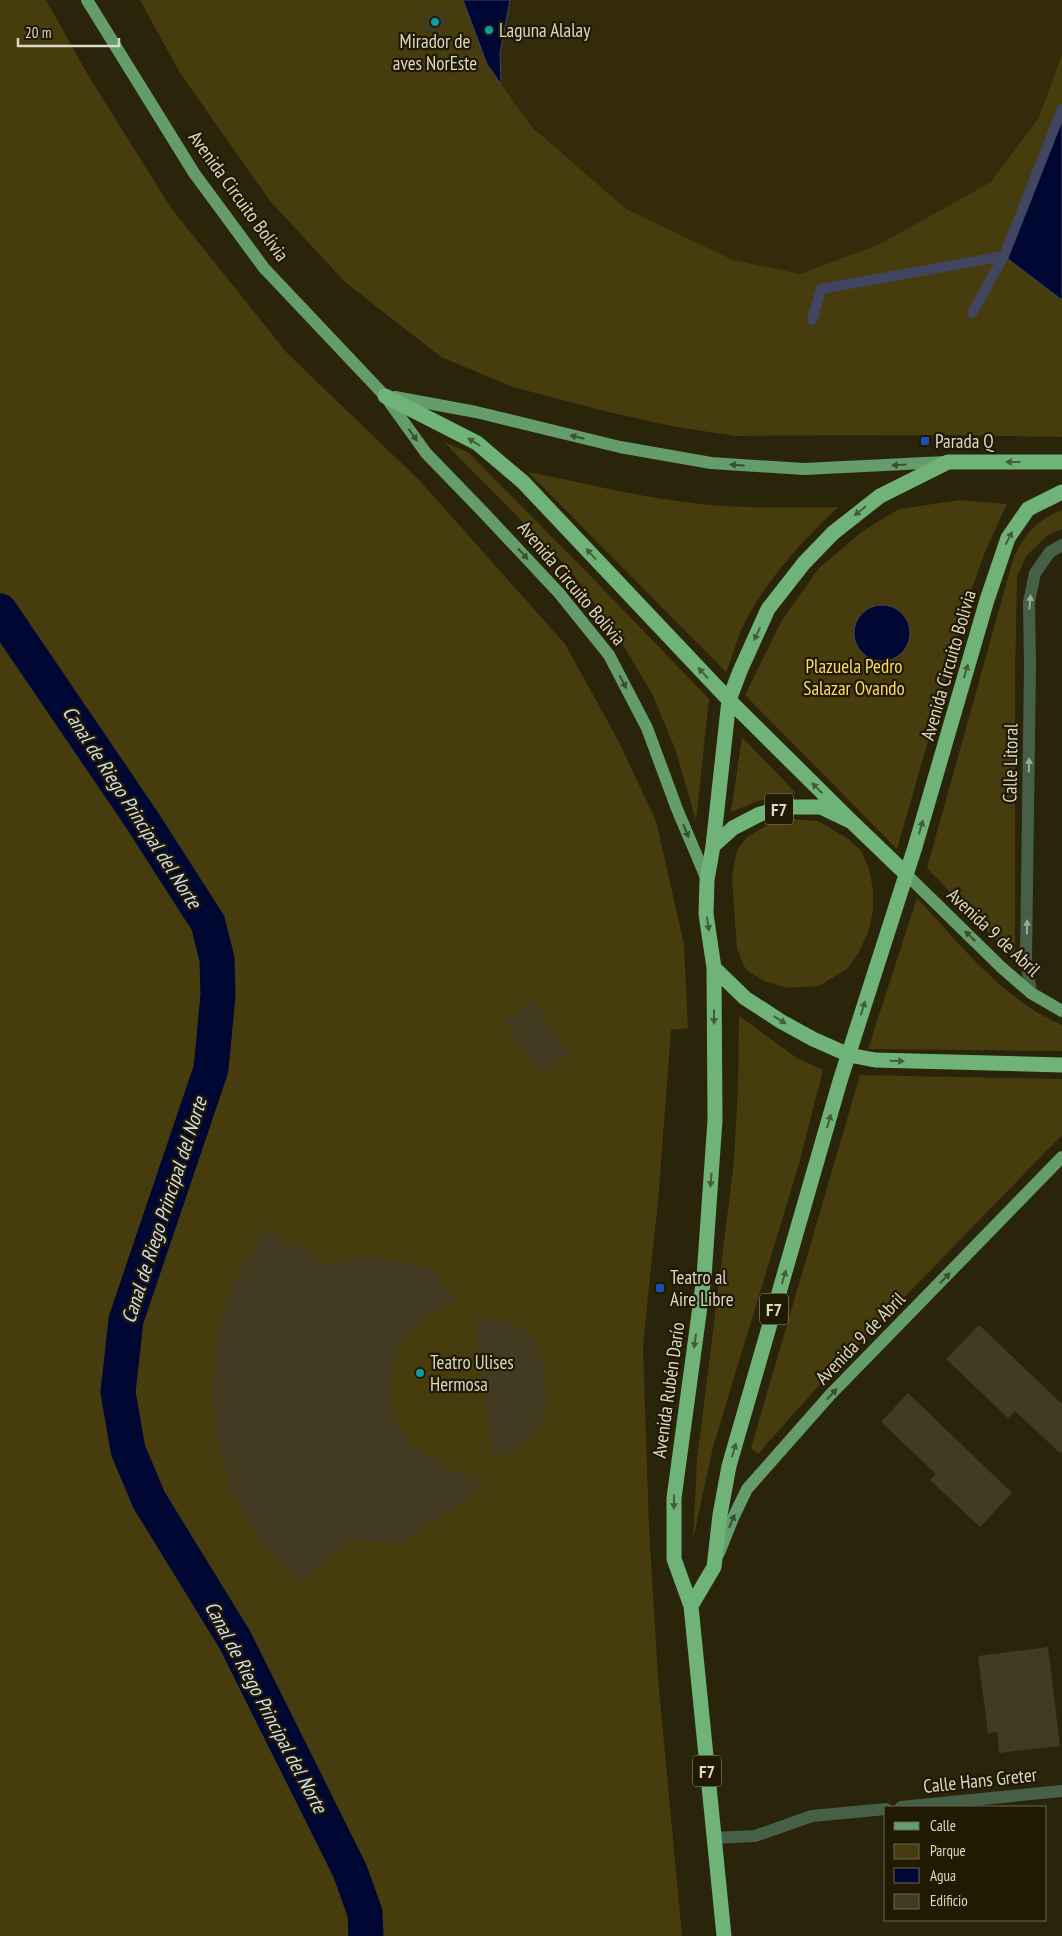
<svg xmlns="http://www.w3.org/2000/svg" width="1062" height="1936" font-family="'PT Sans Narrow',sans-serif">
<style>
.green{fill:#473c0e}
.sand{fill:#332b0a}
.water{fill:#000732;stroke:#42455f}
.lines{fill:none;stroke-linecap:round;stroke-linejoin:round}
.stream{stroke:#42455f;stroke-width:10}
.canal{stroke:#000732;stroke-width:35}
.building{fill:#423b22}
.minor{stroke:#466048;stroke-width:12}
.major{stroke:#649c6b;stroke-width:12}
.highway{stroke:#6fb378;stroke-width:15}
.oneway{fill:#3c4e2d}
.oneway2{fill:#445f38}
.oneway3{fill:#9fa795}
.culture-dot{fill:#0f9aa8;stroke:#211a03;stroke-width:2}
.transit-dot{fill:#1a4fb4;stroke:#211a03;stroke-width:2}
.labels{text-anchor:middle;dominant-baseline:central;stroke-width:4.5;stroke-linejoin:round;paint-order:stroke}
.shield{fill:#211a03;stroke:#a39e8e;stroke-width:1}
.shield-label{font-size:18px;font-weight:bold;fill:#dbd7c9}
.poi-label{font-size:19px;fill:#dbd7c9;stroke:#211a03;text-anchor:start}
.street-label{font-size:19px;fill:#dbd7c9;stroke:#211a03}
.park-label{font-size:19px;fill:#fddd67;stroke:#211a03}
.water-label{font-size:20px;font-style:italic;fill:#d1ddef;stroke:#211a03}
</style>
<rect width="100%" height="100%" fill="#2a240b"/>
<!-- green -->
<path class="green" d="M0,0H46L88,75L171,208L287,353L420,481L565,644L619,742L656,821L684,944L688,1028L671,1030L659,1190L643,1345L649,1527L658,1678L682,1936H0Z
M140,0H463L487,64L533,128L628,210L1038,119L1062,54V437L950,435L735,436L676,427L612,413L513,387L441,357L345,282L270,201L180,73Z
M443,441L469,453L576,561L709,699L696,821L676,751L652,694L616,633L570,570Z
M528,472C585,483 642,498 701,504C746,509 793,507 838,507C801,542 765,581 742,628C736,642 732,658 726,672Z
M960,500L1007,504L985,552L972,588L897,849L745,695L782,620L819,568L863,531L899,509Z
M1062,510V529L1048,535L1026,556L1017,577L1015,678V960L927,868L1014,556C1028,531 1036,521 1062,510Z
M742,737L796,793L758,801L731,812Z
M791,819L818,821L850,840L861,851L869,869L873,889V911L868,932L859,952L847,969L819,986L788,988L764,981L746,970L737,949L732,877L737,850L747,837L766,826Z
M917,898C959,943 1004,1001 1062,1025V1051L868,1049Z
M739,1016L797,1058L823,1070L799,1164L713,1447L693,1540L697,1460L734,1161L738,1086Z
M860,1075L1062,1079V1135L821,1383L758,1454L751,1448Z"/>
<!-- sand -->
<path class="sand" d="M510,0H1062V54L1038,119L991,182L880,244L800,274L733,260L628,210L533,128L501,84L500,53Z"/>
<!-- water -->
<path class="water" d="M463,0H510L500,53L501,84L487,64Z
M1062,109V300L1004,256Z
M854 633a28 28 0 1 1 56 0a28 28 0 1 1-56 0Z"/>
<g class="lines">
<!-- stream -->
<path class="stream" d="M972,313L1004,256L1062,109
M812,320L821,289L1004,256"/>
<!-- canal -->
<path class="canal" d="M0,611L142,820L208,923L217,959L218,995L211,1069L126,1320L118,1392L128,1450L149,1500L235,1640L350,1871L365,1913L366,1936"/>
</g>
<!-- building -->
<path class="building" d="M437,11L446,18L445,30L433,34L424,27L425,15Z
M534,1001L569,1055L539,1073L504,1020Z
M264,1229L329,1265L368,1256L430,1269L457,1298L423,1318L404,1336L393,1362L390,1384L391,1405L399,1427L416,1449L444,1466L487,1485L402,1542L346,1541L300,1583L278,1561L256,1534L231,1488L216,1435L212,1388L218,1334L232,1286Z
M475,1319H499L518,1326L533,1338L543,1361L547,1398L542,1424L526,1443L510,1453L492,1456Z
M979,1325L1062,1404V1451L1060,1453L1015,1411L1008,1418L946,1359Z
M908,1393L1012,1493L980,1527L930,1480L936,1474L881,1422Z
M1048,1647L1060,1746L999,1753L997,1732L988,1733L978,1656Z"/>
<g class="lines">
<!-- minor -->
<path class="minor" d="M1031,993L1026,959L1030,665L1029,602L1035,573L1050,552L1062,545
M901,1807L1062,1791
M714,1838L755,1836L812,1816L886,1809"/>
<!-- major -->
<path class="major" d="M87,0L194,173L264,268L385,396L426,453L485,514L559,593L609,655L647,728L677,809L707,880
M395,397L476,412L620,447L711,463L804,469L945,462
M905,873L1001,967L1031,993L1062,1011
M719,1553L733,1518L747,1489L830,1395L1062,1157"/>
<!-- highway -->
<path class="highway" d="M385,396L477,443L523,482L729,700L852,822
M713,846L733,828L760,814L788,807H821L852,822L905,873
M714,968L745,998L782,1022L813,1039L849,1055L875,1060L1062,1065
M691,1606L714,1567L720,1515L729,1466L840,1081L915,847L987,600L1008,538L1028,509L1062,492
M724,1936L691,1606L674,1559V1498L704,1277L715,1120L714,968L706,914L707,880L713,846L729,700L740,671L768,609L804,563L833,533L880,496L948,462H1062"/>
</g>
<!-- one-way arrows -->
<defs><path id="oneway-solid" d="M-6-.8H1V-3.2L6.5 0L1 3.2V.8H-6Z" transform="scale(1.25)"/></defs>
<g class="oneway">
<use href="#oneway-solid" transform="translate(413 435) rotate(55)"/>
<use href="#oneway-solid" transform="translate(577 437) rotate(-167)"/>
<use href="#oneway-solid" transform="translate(737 465) rotate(-176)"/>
<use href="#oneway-solid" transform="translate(899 465) rotate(177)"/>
<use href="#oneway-solid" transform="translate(523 554) rotate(47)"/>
<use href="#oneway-solid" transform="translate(623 682) rotate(62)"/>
<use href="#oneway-solid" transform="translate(686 831) rotate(67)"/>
<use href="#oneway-solid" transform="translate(970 936) rotate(-136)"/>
<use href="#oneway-solid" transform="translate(945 1278) rotate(-46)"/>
<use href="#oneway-solid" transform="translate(832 1394) rotate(-47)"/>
<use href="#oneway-solid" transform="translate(732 1521) rotate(-67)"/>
</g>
<g class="oneway2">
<use href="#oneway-solid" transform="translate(474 442) rotate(-148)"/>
<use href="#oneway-solid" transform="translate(1013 462) rotate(180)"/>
<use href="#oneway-solid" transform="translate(860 511) rotate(142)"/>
<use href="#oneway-solid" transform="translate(1009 538) rotate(-63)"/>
<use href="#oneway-solid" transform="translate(591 554) rotate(-133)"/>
<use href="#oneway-solid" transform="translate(757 634) rotate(115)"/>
<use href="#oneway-solid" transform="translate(966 671) rotate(-74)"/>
<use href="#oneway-solid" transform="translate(703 673) rotate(-133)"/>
<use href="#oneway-solid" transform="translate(817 788) rotate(-135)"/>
<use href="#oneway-solid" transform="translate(921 827) rotate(-74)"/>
<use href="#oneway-solid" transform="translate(708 924) rotate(82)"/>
<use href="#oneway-solid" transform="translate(863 1008) rotate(-73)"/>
<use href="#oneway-solid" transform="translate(714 1017) rotate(90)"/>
<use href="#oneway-solid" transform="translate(780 1020) rotate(31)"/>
<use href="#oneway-solid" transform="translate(897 1061) rotate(2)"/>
<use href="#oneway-solid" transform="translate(829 1121) rotate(-74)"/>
<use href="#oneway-solid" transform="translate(711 1180) rotate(94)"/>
<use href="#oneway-solid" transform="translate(784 1277) rotate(-74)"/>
<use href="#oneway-solid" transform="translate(695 1341) rotate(98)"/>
<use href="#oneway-solid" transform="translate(734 1450) rotate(-74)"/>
<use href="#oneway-solid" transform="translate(674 1502) rotate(91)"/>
</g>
<g class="oneway3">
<use href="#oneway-solid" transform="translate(1030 602) rotate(-85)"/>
<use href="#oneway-solid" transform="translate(1029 765) rotate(-89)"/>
<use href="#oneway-solid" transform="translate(1027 927) rotate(-89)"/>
</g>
<!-- markers -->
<g class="culture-dot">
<circle cx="435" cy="22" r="5"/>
<circle cx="489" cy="30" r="5"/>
<circle cx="420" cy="1373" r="5"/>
</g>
<g class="transit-dot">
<rect x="920" y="436" width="10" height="10" rx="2.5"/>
<rect x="655" y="1283" width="10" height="10" rx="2.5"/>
</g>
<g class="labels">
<!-- shield labels -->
<g class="shield">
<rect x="765" y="793.5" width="28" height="31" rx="4"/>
<rect x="760" y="1293.5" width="28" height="31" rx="4"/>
<rect x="693" y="1755.5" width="28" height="31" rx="4"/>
</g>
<g class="shield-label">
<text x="779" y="809">F7</text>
<text x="774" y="1309">F7</text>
<text x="707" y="1771">F7</text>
</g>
<!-- poi labels -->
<g class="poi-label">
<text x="499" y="30">Laguna Alalay</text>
<text x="435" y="41" text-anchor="middle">Mirador de<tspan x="435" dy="22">aves NorEste</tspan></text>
<text x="935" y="441">Parada Q</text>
<text x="670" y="1277">Teatro al<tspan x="670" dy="22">Aire Libre</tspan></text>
<text x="430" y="1362">Teatro Ulises<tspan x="430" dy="22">Hermosa</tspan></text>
</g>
<!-- street labels -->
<g class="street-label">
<text transform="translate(239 196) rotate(54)">Avenida Circuito Bolivia</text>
<text transform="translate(572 583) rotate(50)">Avenida Circuito Bolivia</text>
<text transform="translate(948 665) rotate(-74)">Avenida Circuito Bolivia</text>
<text transform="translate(1010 763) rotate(-89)">Calle Litoral</text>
<text transform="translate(994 932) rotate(43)">Avenida 9 de Abril</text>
<text transform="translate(860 1338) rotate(-46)">Avenida 9 de Abril</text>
<text transform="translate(668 1390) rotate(-82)">Avenida Rubén Darío</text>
<text transform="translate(980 1780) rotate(-6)">Calle Hans Greter</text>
</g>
<!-- park labels -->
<g class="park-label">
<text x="854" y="666">Plazuela Pedro<tspan x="854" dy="22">Salazar Ovando</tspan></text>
</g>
<!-- water labels -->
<g class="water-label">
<text transform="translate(132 807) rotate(57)">Canal de Riego Principal del Norte</text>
<text transform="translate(164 1210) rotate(-72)">Canal de Riego Principal del Norte</text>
<text transform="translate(266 1707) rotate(62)">Canal de Riego Principal del Norte</text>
</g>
</g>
<!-- legend -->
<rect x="884" y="1806" width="162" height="115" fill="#211a03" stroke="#6b6652"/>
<rect x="894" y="1822" width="25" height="8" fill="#649c6b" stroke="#6b6652"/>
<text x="930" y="1831" font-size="15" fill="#dbd7c9">Calle</text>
<rect x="894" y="1844" width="25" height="15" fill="#473c0e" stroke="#6b6652"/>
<text x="930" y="1856" font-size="15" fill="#dbd7c9">Parque</text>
<rect x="894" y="1868" width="25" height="15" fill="#000732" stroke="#6b6652"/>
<text x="930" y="1881" font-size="15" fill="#dbd7c9">Agua</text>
<rect x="894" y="1894" width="25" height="15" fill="#423b22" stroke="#6b6652"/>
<text x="930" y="1906" font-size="15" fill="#dbd7c9">Edificio</text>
<!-- scale -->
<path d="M18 38v8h101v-8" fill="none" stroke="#dbd7c9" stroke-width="2.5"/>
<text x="25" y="38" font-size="15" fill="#dbd7c9" stroke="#211a03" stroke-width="4" paint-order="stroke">20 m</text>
</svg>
